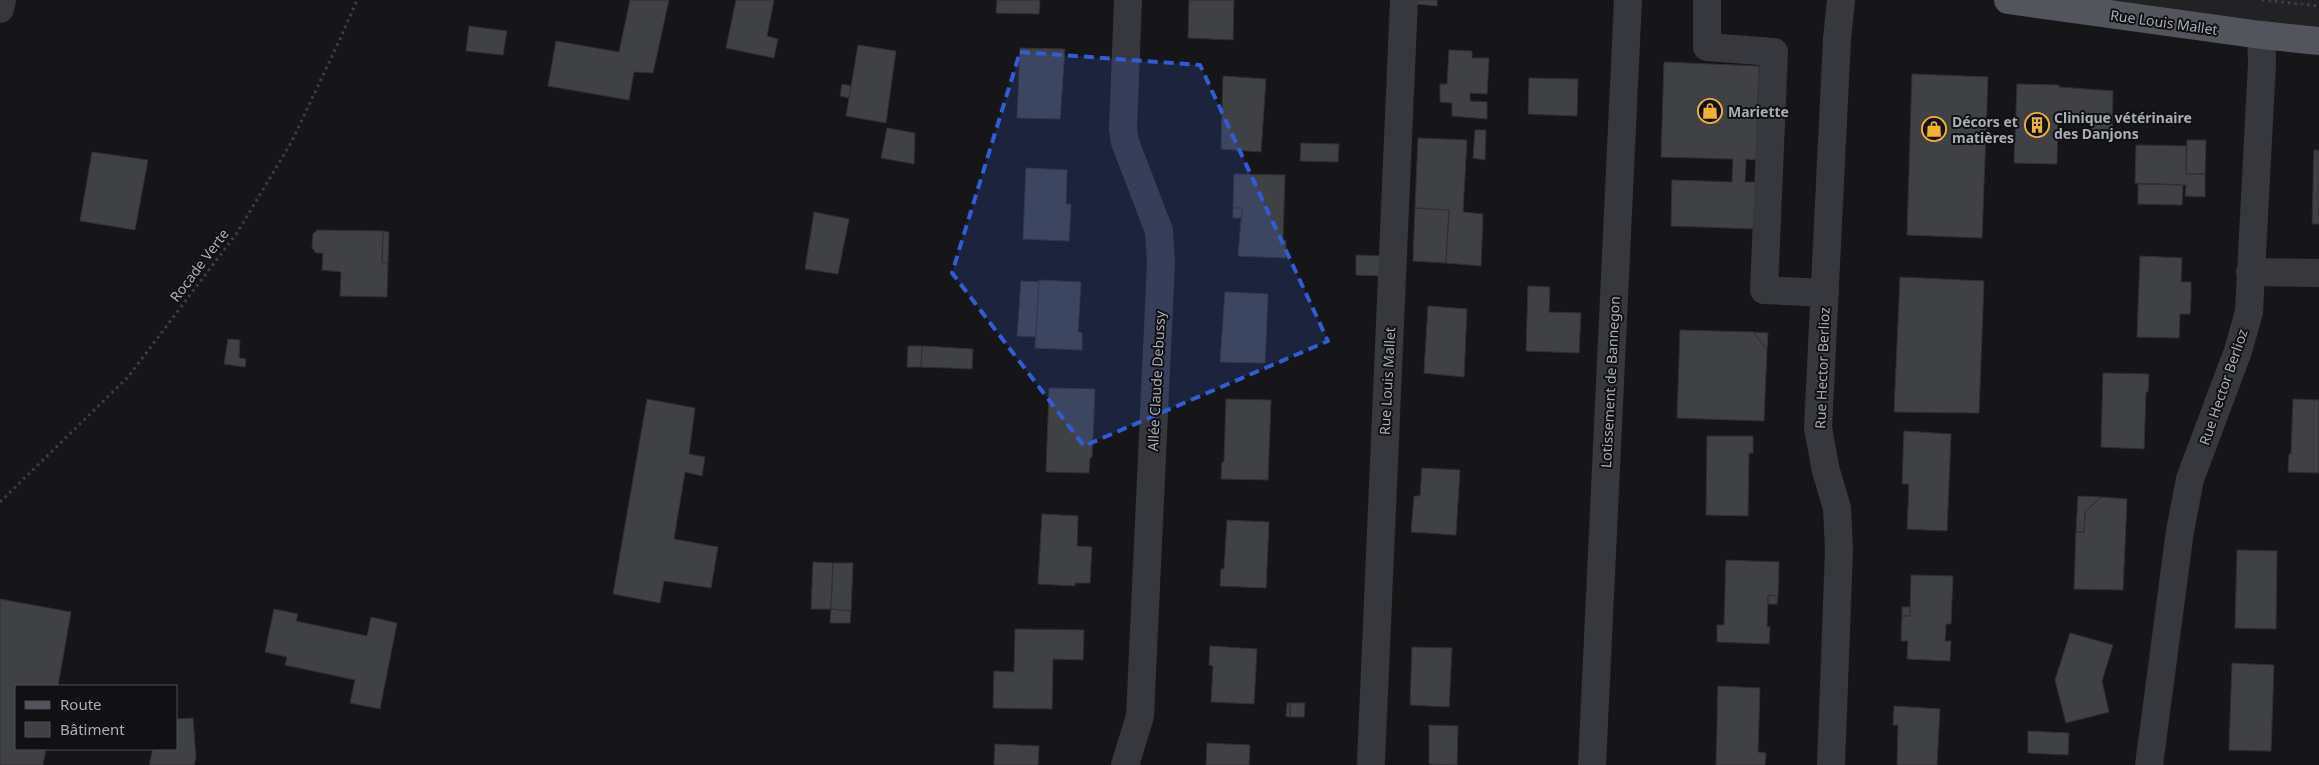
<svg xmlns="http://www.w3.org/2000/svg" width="2319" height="765" font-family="'Noto Sans',sans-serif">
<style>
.built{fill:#222225}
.building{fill:#404145;stroke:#303034}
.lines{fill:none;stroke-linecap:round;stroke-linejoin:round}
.path{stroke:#3d3f44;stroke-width:3;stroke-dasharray:2.5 4;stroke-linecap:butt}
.minor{stroke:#37383d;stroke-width:28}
.major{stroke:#53555c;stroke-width:28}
.marked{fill:#325cd3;fill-opacity:0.2;stroke:#325cd3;stroke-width:4;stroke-dasharray:10 6;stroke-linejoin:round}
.labels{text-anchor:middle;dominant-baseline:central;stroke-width:4;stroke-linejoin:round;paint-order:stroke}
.street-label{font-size:14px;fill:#a8adb8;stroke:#111113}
.poi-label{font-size:14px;font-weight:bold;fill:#a8adb8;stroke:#111113;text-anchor:start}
</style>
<rect width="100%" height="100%" fill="#161618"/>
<!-- built -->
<path class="built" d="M2021,0H2319V37Z"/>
<!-- building -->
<path class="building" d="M630,0H669L653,73L634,72L629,100L548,86L556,41L619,52Z
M736,0H774L767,36L778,39L774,58L726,48Z
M997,0H1040L1039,14L996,13Z
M1189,0H1234L1233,40L1188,38Z
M1416,0H1437V6L1416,4Z
M469,26L507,31L503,55L466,51Z
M858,45L896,51L886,123L846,116Z
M1020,48L1065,49L1060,119L1017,118Z
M1449,50L1472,51V58H1489L1487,94L1470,93V101L1487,102V119L1452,116V103L1440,102V84H1447Z
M1664,62L1759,66L1756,160L1746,159L1745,182H1760L1758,229L1671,226L1672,180L1732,182L1733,159L1661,157Z
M1912,74L1988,77L1982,238L1907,235Z
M1223,76L1266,79L1261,152L1221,149Z
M1529,78L1578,79L1577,116L1528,114Z
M842,84L851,86L849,98L840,96Z
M2017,84L2059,85V87L2113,91L2112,131H2091L2092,119L2058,117L2057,164L2014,163Z
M887,128L915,133L914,164L881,158Z
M1475,130H1486L1485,160L1473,158Z
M1418,138L1467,140L1463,212L1483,214L1481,266L1446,263L1449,210L1415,208Z
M2187,140H2206L2205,174H2186Z
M1301,143L1339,144L1338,162L1300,161Z
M2136,145L2186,146V174H2205V197L2185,196L2186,185L2135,183Z
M2314,150H2319V224H2312Z
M92,152L148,160L135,230L80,221Z
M1026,168L1067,170L1066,204H1071L1069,241L1023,239Z
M1234,174L1285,175L1283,240H1286V258L1238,256L1242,208H1233Z
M2138,184L2183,185L2182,205L2138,204Z
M1233,208H1242V218H1233Z
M1415,208L1449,210L1446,263L1413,261Z
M814,212L849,219L838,274L805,269Z
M317,230L383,231L382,262L388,263L387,297L340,296L341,272L322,270L323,253H316L312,248L313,234Z
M383,231L389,232L388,263L382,262Z
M1356,255L1384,256L1383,276L1356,275Z
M2140,256L2182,258L2181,282H2191V298L2190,314H2180L2179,338L2137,337Z
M1900,277L1984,281L1979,413L1894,412Z
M1039,280L1081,282L1078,332L1082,333V350L1035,348Z
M1021,281L1039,282L1036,337L1017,336Z
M1528,286L1550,287L1549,312L1581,313L1579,353L1526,351Z
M1225,292L1268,294L1265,363L1220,362Z
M1428,306L1467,309L1464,377L1424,373Z
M1680,330L1753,332L1767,349L1764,421L1677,418Z
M1753,332L1768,333L1767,349Z
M228,339L240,340L239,358L246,359L245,367L224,364Z
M908,346H922L921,367H907Z
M922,346L973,349L972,369L921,367Z
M2103,373L2149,374L2148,392H2146L2144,449L2101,447Z
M1049,388L1095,389L1092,457L1090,458L1089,473L1046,472Z
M647,399L695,408L689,454L705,457L702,476L685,472L674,539L718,547L711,588L664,581L660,603L613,594Z
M1226,399L1271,400L1268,480L1221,479L1222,462H1224Z
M2293,399L2319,400V473L2288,472L2289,454H2291Z
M1904,431L1951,434L1947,531L1907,529L1909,484H1902Z
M1707,436H1753V453H1749L1748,516L1706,515Z
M1422,468L1460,470L1456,535L1411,532L1414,496H1420Z
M2078,496L2101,497L2085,512L2084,532H2076Z
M2101,497L2127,499L2123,590L2074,589L2076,532H2084L2085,512Z
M1042,514L1078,516L1077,546L1092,547L1090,583H1075V586L1038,584Z
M1227,520L1269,522L1266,588L1220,586L1221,569H1224Z
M2237,550L2277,551L2276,629L2235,628Z
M1726,560L1779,562L1778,596L1768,595L1767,627H1770L1769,644L1717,642V625H1724Z
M813,562L833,563L831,609H811Z
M833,563H853L851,611L831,609Z
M1911,575L1953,576L1951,624H1946L1945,641H1951L1950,661L1907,659L1908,641H1901L1902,616H1910Z
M1768,595L1778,596L1777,604H1768Z
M0,599L71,612L58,686H16V749H46L43,765H0Z
M1902,607H1910V616H1902Z
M274,609L298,614L296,621L367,636L371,617L397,623L380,709L350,703L355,680L285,665L287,657L265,652Z
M831,609L851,611L850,623H830Z
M1015,629L1084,630L1083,660L1053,659L1052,709L993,708L994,671L1014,672Z
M2070,633L2113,645L2102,681L2109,712L2066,723L2055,680Z
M1210,646L1257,649L1254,704L1211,702L1213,666L1209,665Z
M1412,647L1452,648L1449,707L1410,705Z
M2232,663L2274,665L2271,751L2229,750Z
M1718,686L1760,688L1758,752L1766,753L1765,765H1716Z
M1287,703H1290V717L1286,716Z
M1290,703H1305L1304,717H1290Z
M1894,706L1940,709L1937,765H1897L1898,725H1893Z
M193,718L196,758L194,765H149L153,749H176V719Z
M1429,725L1458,726L1457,765L1429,764Z
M2028,731L2069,733L2068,755L2028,753Z
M1207,743L1250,745L1249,765H1206Z
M995,744L1039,746L1038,765H994Z"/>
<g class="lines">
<!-- path -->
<path class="path" d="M2262,0L2319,6
M0,502L128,377L237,233L292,141L341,37L357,0"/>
<!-- minor -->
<path class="minor" d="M1707,0V47L1774,52L1764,290L1825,293
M0,9L2,0
M2250,272L2319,273
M1371,762L1404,0
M1125,765L1140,716L1161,262L1159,231L1125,142L1123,130L1128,0
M1592,765L1628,0
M1831,765L1839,550L1837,508L1826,471L1818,428L1837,39L1841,0
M2149,765L2180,531L2190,479L2238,351L2249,312L2262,63L2261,35"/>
<!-- major -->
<path class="major" d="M2008,0L2261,35L2319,41"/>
</g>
<!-- marked area -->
<path class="marked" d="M1020,52L1200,65L1328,341L1084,446L952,273Z"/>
<!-- icons -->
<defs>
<symbol id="shop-ring" viewBox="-11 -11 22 22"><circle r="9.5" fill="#111113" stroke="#f2b134" stroke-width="1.5"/><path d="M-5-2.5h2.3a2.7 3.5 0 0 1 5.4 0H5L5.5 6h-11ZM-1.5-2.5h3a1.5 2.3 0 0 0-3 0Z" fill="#f2b134"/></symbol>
<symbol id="building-ring" viewBox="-11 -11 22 22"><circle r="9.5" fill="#111113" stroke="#f2b134" stroke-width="1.5"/><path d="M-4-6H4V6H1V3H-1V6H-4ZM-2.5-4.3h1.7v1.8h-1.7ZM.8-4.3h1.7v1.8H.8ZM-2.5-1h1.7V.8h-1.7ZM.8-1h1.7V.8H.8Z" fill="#f2b134"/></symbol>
</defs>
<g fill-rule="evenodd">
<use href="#shop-ring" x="1696" y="97" width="28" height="28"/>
<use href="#building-ring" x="2023" y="111" width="28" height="28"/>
<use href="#shop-ring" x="1920" y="115" width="28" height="28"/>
</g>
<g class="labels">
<!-- street labels -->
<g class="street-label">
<text transform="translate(2164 22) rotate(8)">Rue Louis Mallet</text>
<text transform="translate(199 265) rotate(-53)">Rocade Verte</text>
<text transform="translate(1822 368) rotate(-88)">Rue Hector Berlioz</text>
<text transform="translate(1156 381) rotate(-87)">Allée Claude Debussy</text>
<text transform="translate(1387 381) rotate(-87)">Rue Louis Mallet</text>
<text transform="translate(1610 382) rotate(-87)">Lotissement de Bannegon</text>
<text transform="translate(2223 387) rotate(-71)">Rue Hector Berlioz</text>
</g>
<!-- poi labels -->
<g class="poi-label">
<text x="1728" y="111">Mariette</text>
<text x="2054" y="117">Clinique vétérinaire<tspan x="2054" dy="16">des Danjons</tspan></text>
<text x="1952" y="121">Décors et<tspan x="1952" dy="16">matières</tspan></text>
</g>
</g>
<!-- legend -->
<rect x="15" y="685" width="162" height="65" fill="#111113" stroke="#4d4f55"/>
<rect x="25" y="701" width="25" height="8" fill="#53555c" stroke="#4d4f55"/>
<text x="60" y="710" font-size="15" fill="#a8adb8">Route</text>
<rect x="25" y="722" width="25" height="15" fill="#404145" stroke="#4d4f55"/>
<text x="60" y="735" font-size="15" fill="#a8adb8">Bâtiment</text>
</svg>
